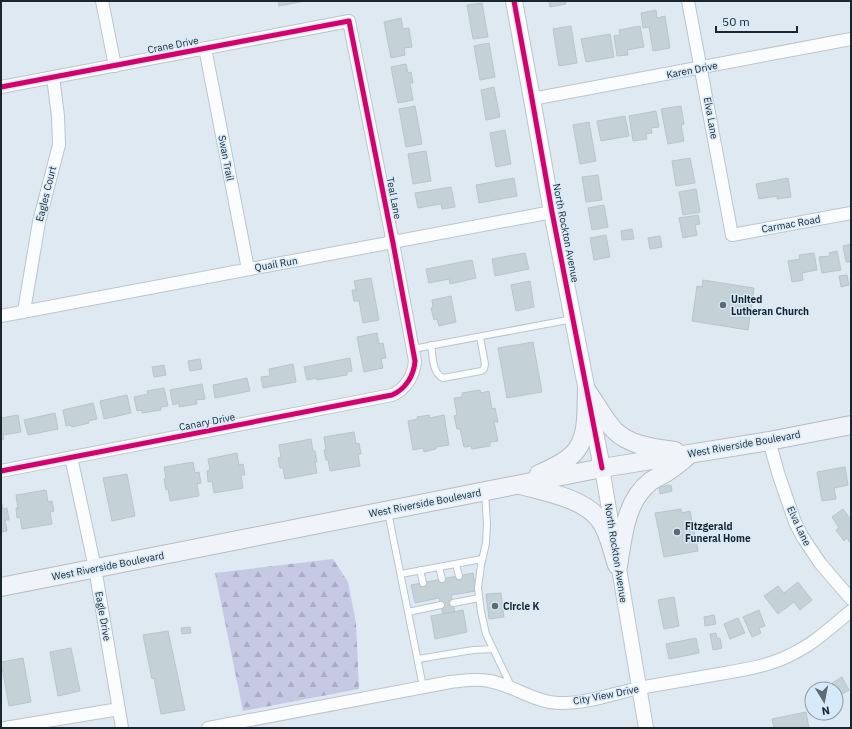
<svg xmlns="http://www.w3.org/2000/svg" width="852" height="729" font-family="'IBM Plex Sans',sans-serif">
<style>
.forest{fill:url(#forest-firs)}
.building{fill:#c4d1d7;stroke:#b9c5cc}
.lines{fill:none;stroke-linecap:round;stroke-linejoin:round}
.service-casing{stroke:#bbc5ce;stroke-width:8}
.minor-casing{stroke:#bbc5ce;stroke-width:14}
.tertiary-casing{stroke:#bbc5ce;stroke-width:16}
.secondary-casing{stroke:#bbc5ce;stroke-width:18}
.primary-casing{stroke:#b5bcc4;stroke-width:20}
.service{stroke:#fafcfd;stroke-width:6}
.minor{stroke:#fafcfd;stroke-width:12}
.tertiary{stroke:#fafcfd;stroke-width:14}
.secondary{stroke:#fafcfd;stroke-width:16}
.primary{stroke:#f0f3f7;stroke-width:18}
.cycleway-casing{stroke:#d7eaf9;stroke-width:8}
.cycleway{stroke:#d6006c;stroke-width:5}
.poi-dot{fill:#5f6a73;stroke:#d7eaf9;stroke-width:1.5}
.labels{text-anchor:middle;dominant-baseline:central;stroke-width:3;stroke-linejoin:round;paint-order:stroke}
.street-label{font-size:10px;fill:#1a262f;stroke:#d7eaf9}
.poi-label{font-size:10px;font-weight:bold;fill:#1a262f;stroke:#d7eaf9;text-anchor:start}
</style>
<defs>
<pattern id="forest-firs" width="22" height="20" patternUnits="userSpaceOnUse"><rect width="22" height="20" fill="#c5c9e4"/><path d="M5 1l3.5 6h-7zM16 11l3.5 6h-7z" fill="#a9acc4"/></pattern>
</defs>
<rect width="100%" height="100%" fill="#dfe9f1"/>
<!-- forest -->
<path class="forest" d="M333,559L348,582L356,623L359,689L243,711L215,573Z"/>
<!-- building -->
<path class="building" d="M278,1H305L279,6Z
M549,1H565L566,4L550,7Z
M482,3L488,37L473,39L467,5Z
M656,10L657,18L665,16L670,48L653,51L649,27L643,28L641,13Z
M401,18L403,29L409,28L412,47L404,48L405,55L391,58L384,22Z
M571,26L577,63L559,66L553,29Z
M640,26L644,47L627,50L628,55L617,56L614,36L620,35L619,30Z
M610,34L614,57L586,62L581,39Z
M489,43L495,77L480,80L474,46Z
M406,64L408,73L411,72L413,83H410L413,100L398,103L391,67Z
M494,87L500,117L486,120L481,90Z
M415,106L422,144L406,147L399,109Z
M681,106L684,124L681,125L684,141L668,144L661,109Z
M656,111L659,127L651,128L652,133L646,134L647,139L633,141L629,116Z
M625,116L629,136L601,141L597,121Z
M589,122L596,161L580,164L573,125Z
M505,130L511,164L496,167L490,133Z
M426,151L431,181L413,184L408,154Z
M690,158L695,183L676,186L672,161Z
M598,175L602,200L586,202L582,177Z
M514,178L517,196L479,203L476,185Z
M788,178L791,197L777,199V196L759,199L756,184Z
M451,187L455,207L442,209L441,204L418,208L415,193Z
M696,189L700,212L683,215L679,192Z
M604,205L608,227L592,230L588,208Z
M698,215L700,224L695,225L697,235L683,238L679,218Z
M632,229L634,239L622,240L621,231Z
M606,235L610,257L594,260L590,238Z
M660,236L662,247L650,249L648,238Z
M851,244V262H846L843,246Z
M837,251L841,270L822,273L819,257L830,256L829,253Z
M525,253L529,269L495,276L492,259Z
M814,253L817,270L802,273L803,280L792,282L788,261L800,259L799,255Z
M472,260L476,278L450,284L449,279L429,283L426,269Z
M847,275L849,285L841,287L839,276Z
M371,278L379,320L363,323L359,301H354L352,290H356L354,281Z
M703,280L754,288L748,330L692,321L697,286L702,287Z
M530,281L534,307L516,311L511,285Z
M451,296L456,322L439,326L437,319L434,320L431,308L433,307L432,300Z
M377,333L379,344L383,343L386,358L381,359L383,368L364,372L357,337Z
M533,342L542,392L507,398L498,348Z
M350,358L352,371L347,372V375L317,380L316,378L307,380L304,367Z
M200,359L202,369L190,371L188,361Z
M293,364L296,382L263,388L261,377L270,376L269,369Z
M164,365L166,375L154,377L152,367Z
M247,378L250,391L215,398L213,385Z
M202,384L205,399L196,400L197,404L179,407V403L173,405L170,390Z
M164,388L168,406L161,407V410L142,413V410L137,411L134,397L148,394L147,391Z
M480,390L481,393L489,391L492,409L495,408L498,422H494L498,441L490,442V446L472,449L471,446L464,447L460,429H457L454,416L457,415L454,398L462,397V393Z
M127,395L131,413L104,419L100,401Z
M93,403L97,419L88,421L89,423L72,427L71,425L66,426L63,410Z
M55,413L58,429L28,435L24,420Z
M18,415L21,432L3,435L4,439L1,440V418Z
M429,415L430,418L444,415L449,445L436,447V449L424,452L423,448L413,450L408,421L418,419L417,417Z
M354,432L356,444L359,443L361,454L358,455L360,466L330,471L328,460H326L324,450H326L324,437Z
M311,439L313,451H315L317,462H315L317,473L285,479L283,468H280L278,458L281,457L279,445Z
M237,453L239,465L243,464L245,475H241L243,488L214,493L212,481L208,482L207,471L210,470L208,459Z
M193,462L195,473L199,472L201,483L197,484L199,496L170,501L168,489L166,490L164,479L166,478L164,467Z
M845,467L848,485L834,488L836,499L822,501L817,472Z
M127,474L135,516L112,521L103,478Z
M671,485L672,491L660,494L659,487Z
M46,490L48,502L52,501L54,511L50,512L52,524L22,529L20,517L17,518L16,508H18L16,495Z
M1,500L3,509L7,508L9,520H5L7,531L1,532Z
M681,509L682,513L690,511L698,551L664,557L655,513Z
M843,509L851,520V544L847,538L844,541L836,530L839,528L832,517Z
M473,573L476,591L451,595L455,612L443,614L439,598L415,603L411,585Z
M798,582L812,600L800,610L794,602L778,614L764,596L778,586L784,593Z
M501,593L504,617L489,619L486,594Z
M674,597L679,626L664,629L658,600Z
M463,610L467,632L435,639L431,616Z
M759,610L765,626L759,628L761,633L752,637L743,617Z
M714,615L716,624L705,626L704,617Z
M738,618L745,633L730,639L724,624Z
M190,627L191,633L182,634L181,628Z
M168,631L185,710L161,714L154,678L152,679L143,635Z
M716,633L717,638H720L722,648L713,650L710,634Z
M696,638L699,653L669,659L666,644Z
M71,648L80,691L58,696L50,652Z
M23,658L31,702L9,706L1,662Z
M842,677L849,690L836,698V689H823Z
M812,692V700L808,694Z
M806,712L809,728H774L772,719Z"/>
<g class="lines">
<defs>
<path id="service" d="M431,345C433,356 432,373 443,378L481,371L484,369L485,364L480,337
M413,349L573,319
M485,492L487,524L486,543L481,565L478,588L481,612L486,634L512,688
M388,512L423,687
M456,564L459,576
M439,567L442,579
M420,570L423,583
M401,574L482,559
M453,603L479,598
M408,612L441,605
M418,659L473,650L493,649"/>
<path id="minor" d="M102,1L115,66
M688,1L732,235L851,213
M205,48L248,269
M1,87L349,21L393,243L415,361C414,375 406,389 392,395L1,471
M532,99L851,39
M24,311L39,222L59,145L58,116L53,77
M1,316C184,280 369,248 552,212
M769,441L779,476L795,522L802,536L820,563L851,599
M71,457L95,568L122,728
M5,728L119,709
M208,728L450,682C462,681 476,678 489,681C513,685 534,702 558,703C585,704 612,694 639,688C667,683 696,678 725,673C748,669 772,665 792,654C814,644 832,626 851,611"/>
<path id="tertiary" d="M602,468L646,728"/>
<path id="secondary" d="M514,1L532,99L552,212L602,468"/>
<path id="primary" d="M587,391C596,404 604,419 614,430C630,446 654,448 675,451
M539,474C552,468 572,460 579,446C588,431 586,409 587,391
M521,485C545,492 583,498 599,519C609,531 612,550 617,565
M618,566C623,536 625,501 651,481C656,478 662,475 667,472C675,467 682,461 689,455
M1,587L602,468L769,441L851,425"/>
</defs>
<!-- service casing -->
<use href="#service" class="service-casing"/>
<!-- minor casing -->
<use href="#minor" class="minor-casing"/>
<!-- tertiary casing -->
<use href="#tertiary" class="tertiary-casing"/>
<!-- secondary casing -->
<use href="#secondary" class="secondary-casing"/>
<!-- primary casing -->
<use href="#primary" class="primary-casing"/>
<!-- service -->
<use href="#service" class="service"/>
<!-- minor -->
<use href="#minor" class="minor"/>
<!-- tertiary -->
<use href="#tertiary" class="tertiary"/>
<!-- secondary -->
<use href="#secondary" class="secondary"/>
<!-- primary -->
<use href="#primary" class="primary"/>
<defs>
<path id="cycleway" d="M514,1L532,99L552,212L602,468
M1,87L349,21L393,243L415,361C414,375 406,389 392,395L1,471"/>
</defs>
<!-- cycleway casing -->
<use href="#cycleway" class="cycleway-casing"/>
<!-- cycleway -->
<use href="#cycleway" class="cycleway"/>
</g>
<!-- markers -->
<g class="poi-dot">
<circle cx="723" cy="305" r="4"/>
<circle cx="677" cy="532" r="4"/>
<circle cx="495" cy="606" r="4"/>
</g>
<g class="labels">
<!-- street labels -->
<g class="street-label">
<text transform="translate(173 45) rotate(-11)">Crane Drive</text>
<text transform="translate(692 70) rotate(-11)">Karen Drive</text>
<text transform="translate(711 118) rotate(80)">Elva Lane</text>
<text transform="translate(226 158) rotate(79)">Swan Trail</text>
<text transform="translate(46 194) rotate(-76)">Eagles Court</text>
<text transform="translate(394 198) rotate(79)">Teal Lane</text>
<text transform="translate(791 224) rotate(-10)">Carmac Road</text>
<text transform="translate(566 233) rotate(79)">North Rockton Avenue</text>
<text transform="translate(276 264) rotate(-10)">Quail Run</text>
<text transform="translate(207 422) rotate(-11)">Canary Drive</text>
<text transform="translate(744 444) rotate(-10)">West Riverside Boulevard</text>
<text transform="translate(425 503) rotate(-11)">West Riverside Boulevard</text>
<text transform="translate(799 526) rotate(65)">Elva Lane</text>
<text transform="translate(616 553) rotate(81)">North Rockton Avenue</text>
<text transform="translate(108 566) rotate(-11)">West Riverside Boulevard</text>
<text transform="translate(103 616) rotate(80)">Eagle Drive</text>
<text transform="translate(606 695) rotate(-11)">City View Drive</text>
</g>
<!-- poi labels -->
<g class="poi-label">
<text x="731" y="299">United<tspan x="731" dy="12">Lutheran Church</tspan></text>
<text x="685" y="526">Fitzgerald<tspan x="685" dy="12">Funeral Home</tspan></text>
<text x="503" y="606">Circle K</text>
</g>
</g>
<!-- border -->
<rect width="852" height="729" fill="none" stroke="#1a262f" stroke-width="4"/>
<!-- north arrow -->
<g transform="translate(824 701) rotate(170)"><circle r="19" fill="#d7eaf9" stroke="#8b9ca8"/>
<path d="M0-3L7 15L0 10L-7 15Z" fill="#5f6a73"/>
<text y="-6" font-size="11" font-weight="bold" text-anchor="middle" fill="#1a262f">N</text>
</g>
<!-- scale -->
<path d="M716 26v6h81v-6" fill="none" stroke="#1a262f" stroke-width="2"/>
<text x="722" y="26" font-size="12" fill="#1a262f" stroke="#d7eaf9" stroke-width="3" paint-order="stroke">50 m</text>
</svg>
